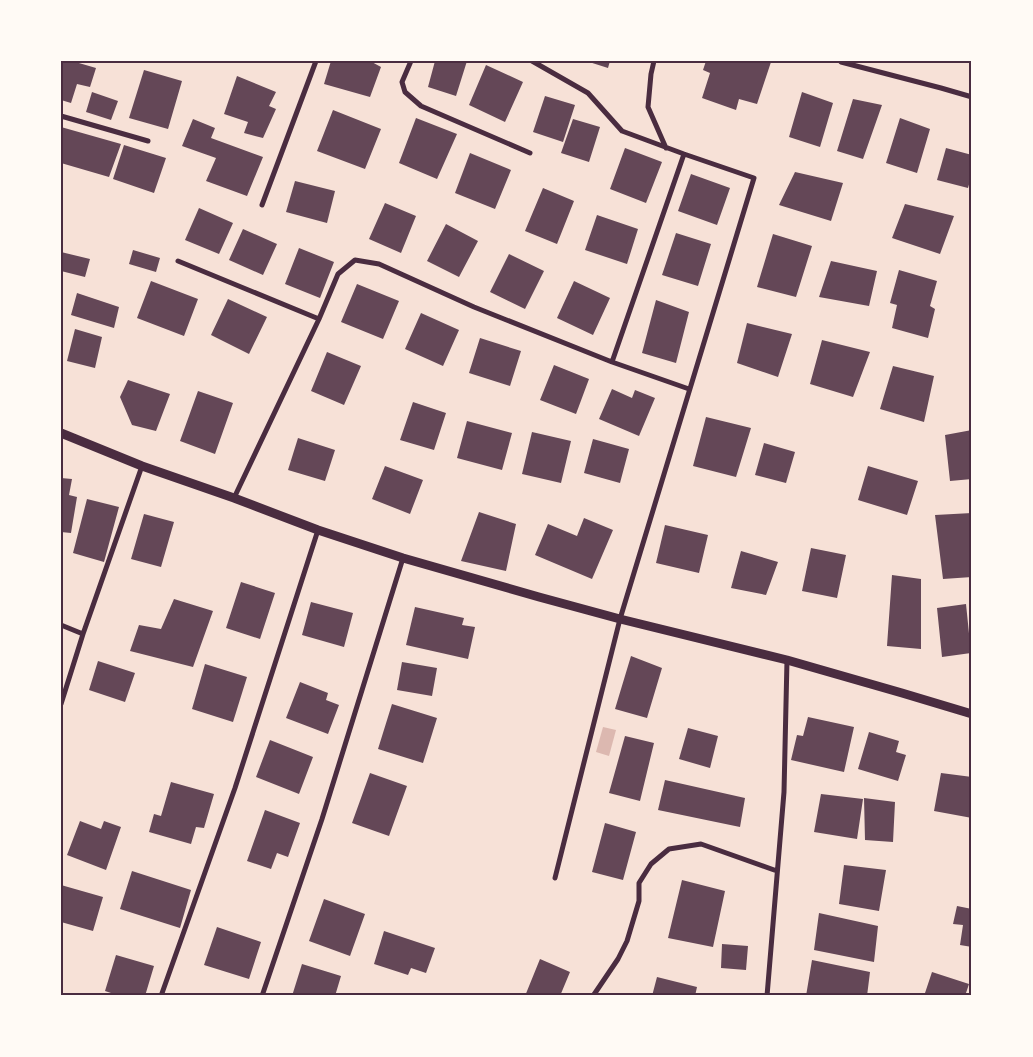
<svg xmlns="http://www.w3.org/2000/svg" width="1033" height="1057" font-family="Signika,sans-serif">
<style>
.water{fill:#dcb8b0}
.building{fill:#644757}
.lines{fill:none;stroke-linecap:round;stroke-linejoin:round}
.minor{stroke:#4a2c40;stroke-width:5}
.tertiary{stroke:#4a2c40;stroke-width:9}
.neatline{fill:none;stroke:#4a2c40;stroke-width:2}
</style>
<rect width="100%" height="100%" fill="#f7e1d7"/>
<!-- water -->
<path class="water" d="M603,727L616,730L609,756L596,752Z"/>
<!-- building -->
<path class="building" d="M61,61H72L96,68L90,87L77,84L71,103L61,100Z
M331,61H370L381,67L370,97L324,84Z
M435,61H467L456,96L428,87Z
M586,61H610L608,68Z
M706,61H768L771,62L757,104L739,99L736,110L702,98L710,73L703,70Z
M486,65L523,82L505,122L469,105Z
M144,70L182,81L168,129L129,118Z
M237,76L276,92L269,106L276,109L263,138L244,133L248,122L224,114Z
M92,92L118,101L111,120L86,112Z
M802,92L833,103L820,147L789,137Z
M545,96L575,105L563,142L533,132Z
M853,99L882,105L863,159L837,151Z
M333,110L381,129L365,169L317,151Z
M416,118L457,134L437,179L399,163Z
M900,118L930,129L917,173L886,163Z
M193,119L215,128L211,138L263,157L247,196L206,181L216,158L182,146Z
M573,119L600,127L589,162L561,153Z
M61,127L121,144L109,177L61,163Z
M124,145L166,158L154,193L113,179Z
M625,148L662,162L646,203L610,189Z
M946,148L972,155V174L968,188L937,180Z
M470,153L511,170L495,209L455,193Z
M795,172L843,183L831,221L779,205Z
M691,174L730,188L717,225L678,211Z
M295,181L335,191L327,223L286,212Z
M543,188L574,201L557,244L525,231Z
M385,203L416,216L401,253L369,239Z
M905,204L954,216L940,254L892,238Z
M199,208L233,223L219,254L185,240Z
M597,215L638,229L627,264L585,250Z
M446,224L478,241L459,277L427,261Z
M243,229L277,244L263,275L229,260Z
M676,233L711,244L698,286L662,275Z
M773,234L812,246L796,297L757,287Z
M299,248L334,262L320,298L285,284Z
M133,250L160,258L156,272L129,264Z
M61,252L90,259L85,277L61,271Z
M509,254L544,271L525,309L490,292Z
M831,261L877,271L869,306L819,297Z
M899,270L937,281L930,306L935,309L928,338L892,328L897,305L890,303Z
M151,281L198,299L184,336L137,318Z
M574,281L610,298L593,335L557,318Z
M357,284L399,301L383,339L341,322Z
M77,293L119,307L114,328L71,315Z
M228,299L267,317L249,354L211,335Z
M656,300L689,312L676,363L642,353Z
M421,313L459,330L443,366L405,349Z
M747,323L792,334L778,377L737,363Z
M75,329L102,337L95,368L67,361Z
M480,338L521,351L510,386L469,373Z
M822,340L870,352L853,397L810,384Z
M327,352L361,366L344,405L311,391Z
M554,365L589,379L576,414L540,400Z
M893,366L934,376L924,422L880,409Z
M128,380L170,394L156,431L132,425L120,397Z
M612,389L632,398L635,390L655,398L639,436L599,419Z
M198,391L233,403L215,454L180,441Z
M413,402L446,413L434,450L400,440Z
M706,417L751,428L736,477L693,466Z
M467,421L512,433L502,470L457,458Z
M972,430V479L950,481L945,435Z
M532,432L571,441L561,483L522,474Z
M298,438L335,450L325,481L288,470Z
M593,439L629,449L620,483L584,473Z
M764,443L795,452L786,483L755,475Z
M385,466L423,480L410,514L372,499Z
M868,466L918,481L907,515L858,500Z
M61,478L72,479L69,495L77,497L71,533L61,532Z
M87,499L119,507L104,562L73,553Z
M479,512L516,524L506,571L461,561Z
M972,513V577L943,579L935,515Z
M144,514L174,522L161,567L131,559Z
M584,518L613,530L592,579L535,555L548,524L577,536Z
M665,525L708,535L699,573L656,563Z
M811,548L846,555L837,598L802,591Z
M741,551L778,562L766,595L731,588Z
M892,575L921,579V649L887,646Z
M241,582L275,593L260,639L226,628Z
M174,599L213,611L193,667L130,651L139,625L161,629Z
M311,602L353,613L344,647L302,635Z
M966,604L971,653L942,657L937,608Z
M415,607L464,618L462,625L475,627L468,659L406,645Z
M631,656L662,668L647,718L615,709Z
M98,661L135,673L125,702L89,690Z
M402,662L437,668L432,696L397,690Z
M205,664L247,677L233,722L192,709Z
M300,682L328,693L326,700L339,705L328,734L286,718Z
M392,704L437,718L423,763L378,749Z
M808,717L854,727L844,772L791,760L797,735L803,736Z
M688,728L718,736L710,768L679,759Z
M869,732L899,741L896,752L906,755L898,781L858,769Z
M625,736L654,743L640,801L609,793Z
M270,740L313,757L299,794L256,777Z
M370,773L407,786L389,836L352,823Z
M941,773L972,777V818L934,811Z
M665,780L745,798L740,827L658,810Z
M171,782L214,794L204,828L196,827L191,844L149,832L154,814L161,816Z
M821,794L863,799L857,839L814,832Z
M864,798L895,802L893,842L865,840Z
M265,810L300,823L288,857L277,853L271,869L247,861Z
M80,821L101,829L104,821L121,827L106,870L67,855Z
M605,823L636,832L623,880L592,872Z
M844,865L886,870L879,911L839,904Z
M132,871L191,890L180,928L120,909Z
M682,880L725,891L713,947L668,938Z
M61,885L103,897L93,931L61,922Z
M324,899L365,914L350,956L309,941Z
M957,906L972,909V947L960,945L963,925L953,924Z
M819,913L878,926L874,962L814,950Z
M217,927L261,942L249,979L204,965Z
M384,931L435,948L426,973L411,968L408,975L374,964Z
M722,944L748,946L746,970L721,968Z
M116,955L154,966L145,996H120L105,991Z
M540,959L570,972L560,996H525Z
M812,960L870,972L867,996H806Z
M302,964L341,976L335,996H292Z
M932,972L969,984L965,996H924Z
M657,977L697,987L695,996H652Z"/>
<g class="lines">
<!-- minor -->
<path class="minor" d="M411,61L402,82L405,92L421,106L530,153
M532,61L588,93L622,131L684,154L754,178L620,619L555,878
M654,61L651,74L648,107L666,148
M841,62L941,88L972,97
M61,116L148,141
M262,205L316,61
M178,261L319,319
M612,362L684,154
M234,498L319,319L338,274L355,260L379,264L474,307L612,362L689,389
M61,625L83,634
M61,704L83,634L142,466
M161,996L235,788L318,530
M262,996L322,819L403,558
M593,996L618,959L627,941L639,901V883L651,864L669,849L701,844L777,871
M767,996L784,792L787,660"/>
<!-- tertiary -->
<path class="tertiary" d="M61,433L142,466L234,498L318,530L403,558L539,597L620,619L787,660L902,693L972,714"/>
</g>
<!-- border -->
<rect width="1033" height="1057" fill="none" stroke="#fffaf5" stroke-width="125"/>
<rect x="62" y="62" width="908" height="932" class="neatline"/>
</svg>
